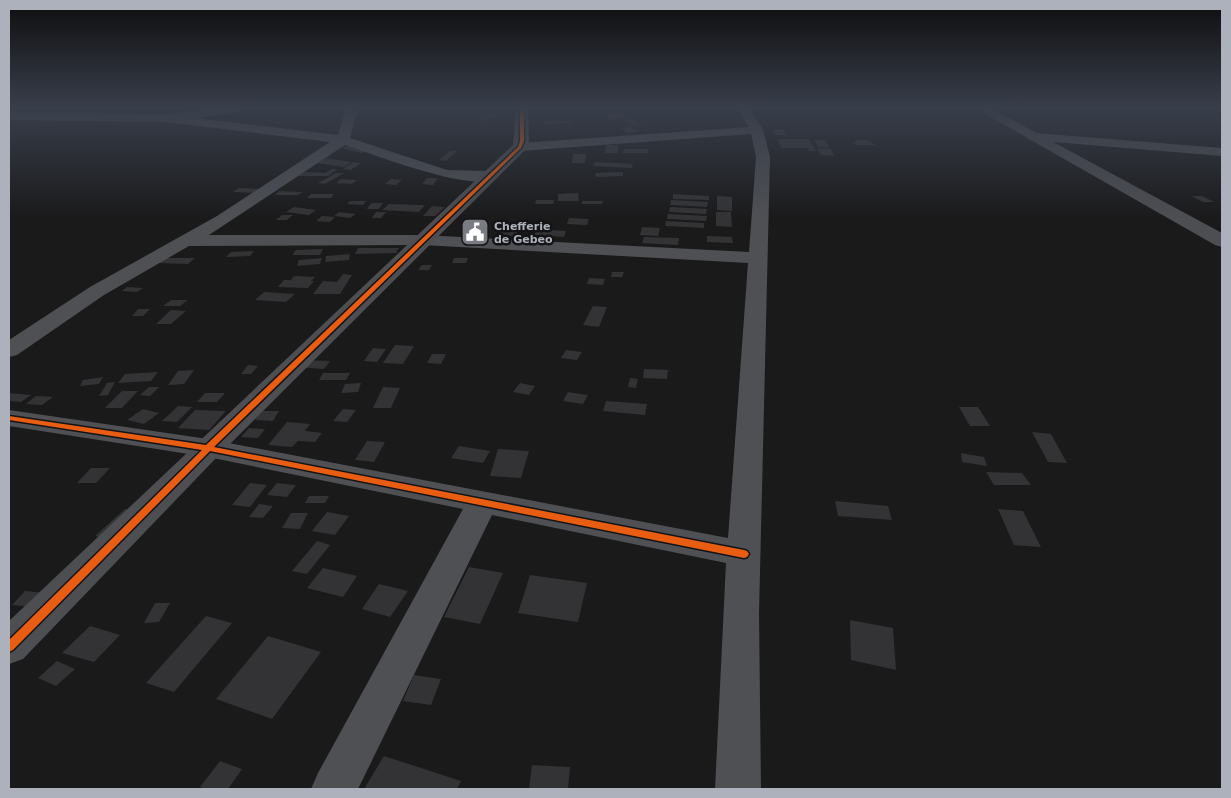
<svg xmlns="http://www.w3.org/2000/svg" width="1231" height="798" font-family="'DejaVu Sans',sans-serif">
<style>
.building{fill:#333335}
.lines{fill:none;stroke-linecap:round;stroke-linejoin:round}
.street{fill:#4e5054;fill-rule:evenodd}
.secondary{fill:#4d4e52;fill-rule:evenodd}
.cycleway-casing{stroke:#141417;stroke-width:3}
.cycleway{fill:#e95d12;fill-rule:evenodd}
.labels{text-anchor:middle;dominant-baseline:central;stroke-width:5;stroke-linejoin:round;paint-order:stroke}
.far-poi-label{font-size:11px;font-weight:bold;fill:#acb1bb;stroke:#141417;text-anchor:start}
</style>
<rect width="100%" height="100%" fill="#1a1a1b"/>
<!-- building -->
<path class="building" d="M482,114H499L498,117L479,121Z
M625,114L629,117L611,119L607,115Z
M630,118L642,125L634,126L623,119Z
M545,121H571V123L545,124Z
M632,127L638,132L627,133L621,128Z
M772,129L784,130L787,135H775Z
M777,139H809L816,151H809L808,148H782Z
M814,140H825L829,147H818Z
M855,140H867L876,145H855L852,142H858Z
M606,145H618V153H605Z
M349,146L368,151L361,153L341,148Z
M817,148L831,149L834,156L821,155Z
M624,149H648L649,153H623Z
M450,151H457L446,161L439,160Z
M573,154H586L585,163H572Z
M326,158L351,162L344,167L317,163Z
M353,162L361,163L351,170L343,169Z
M595,162L633,164L632,168L593,166Z
M332,169H338L328,176H297L305,172L325,173Z
M623,172V176L596,177L595,173Z
M336,173H344L325,184L318,183Z
M427,178H438L433,185L422,184Z
M341,179L357,180L352,184L336,183Z
M391,179L402,180L396,185L385,184Z
M239,188L263,189L258,193L233,192Z
M279,191L303,192L298,195H275Z
M578,193L579,201H558V194Z
M311,194H334L331,198H307Z
M673,194L709,196V200L673,199Z
M717,196L732,197V211L717,210Z
M1191,196H1202L1214,202H1203Z
M536,200H554L553,204H535Z
M671,200L708,202L707,207L670,205Z
M350,201H366L363,205L347,204Z
M582,201H603L602,204H582Z
M371,203H383L379,209H367Z
M389,204L425,205L419,212L382,210Z
M432,206L445,207L435,216H423Z
M294,207L316,210L309,215L286,212Z
M670,207L707,209L706,214L669,212Z
M339,212L356,214L350,218L334,216Z
M376,212H386L381,218H372Z
M716,212H731L732,227L716,226Z
M668,214L707,216L706,221L667,219Z
M282,215H293L287,220H276Z
M322,216L335,217L330,222L316,221Z
M569,218L589,219L587,225L567,224Z
M666,221L704,223V228L665,226Z
M642,227L660,228L658,236L640,235Z
M537,229L566,231L564,237L534,235Z
M463,230H488L486,234H461Z
M502,230H518L516,236L499,235Z
M707,236L732,237L733,243L707,242Z
M644,237L679,238L678,245L642,243Z
M358,248H399L396,253L355,254Z
M323,249L320,255H292L296,250Z
M254,251L250,256L226,257L231,252Z
M350,254L349,260L325,262L326,256Z
M166,258H195L188,264L158,263Z
M322,258L320,264L297,266L299,260Z
M454,258H468L466,263H452Z
M422,265H432L429,270H418Z
M612,272H624L622,277H611Z
M343,274L352,275L340,294H313L323,281L337,282Z
M294,276L315,277L311,281H314L308,288L278,287L284,280H291Z
M589,278L605,279L603,285L587,284Z
M127,287L143,288L137,292L122,291Z
M264,292L295,294L286,302L255,300Z
M171,300H188L180,306H163Z
M593,306L607,307L599,327L583,325Z
M138,309H150L143,316H132Z
M171,310L186,311L171,324H156Z
M395,345L414,346L403,364L383,363Z
M373,348L386,349L377,362L364,361Z
M566,350L582,352L577,360L561,358Z
M432,354H446L441,364L427,363Z
M302,360L330,361L324,369L296,367Z
M248,365L258,366L251,374H241Z
M644,369L668,370L667,379L643,378Z
M194,370L184,384L168,385L178,371Z
M158,372L151,381L118,383L125,374Z
M323,373H350L346,380H319Z
M103,377L99,384L80,386L83,380Z
M630,378L638,379L636,388L628,387Z
M115,382L108,395L99,396L107,383Z
M361,383L358,392L341,393L345,384Z
M520,383L535,386L529,395L513,392Z
M149,387H159L150,396L140,395Z
M383,387L400,388L391,408H373Z
M122,391H138L122,408H105Z
M568,392L588,395L583,404L563,401Z
M9,393L31,395L21,402L9,401Z
M205,393H225L217,402H197Z
M36,396L53,397L42,405L26,404Z
M606,401L647,404L645,415L603,411Z
M178,406L192,407L177,422L162,421Z
M959,407H978L990,426H970Z
M143,409L159,413L144,424L127,420Z
M343,409L356,410L347,422L333,421Z
M195,410L226,411L209,430L178,428Z
M261,411H279L273,421L255,420Z
M287,422L310,424L305,431L322,433L315,442L298,441L292,447L268,445Z
M249,428L265,429L258,438L241,437Z
M1032,432L1051,434L1067,463L1048,462Z
M367,441L385,442L374,462L355,460Z
M459,446L490,451L483,463L451,458Z
M498,449L529,451L521,478L490,476Z
M961,453L984,457L987,466L962,462Z
M91,468H110L96,483H77Z
M986,472L1022,473L1031,485H994Z
M250,483L267,485L250,507L232,505Z
M277,483L296,485L287,497L267,495Z
M309,496H329L325,503H305Z
M835,501L888,506L892,520L838,516Z
M259,504L273,506L263,518L249,517Z
M125,509L138,512L110,539L95,536Z
M998,509L1023,511L1041,547L1014,545Z
M327,512L349,516L335,535L312,531Z
M291,513H308L300,529L282,528Z
M317,541L330,545L307,574L292,571Z
M469,567L503,573L480,624L444,617Z
M323,568L357,576L343,597L307,588Z
M530,575L587,583L578,622L518,613Z
M379,584L408,591L390,617L362,609Z
M25,591L47,593L34,607L12,605Z
M155,603H170L159,622L144,623Z
M206,616L232,623L174,692L146,683Z
M850,620L893,628L896,670L851,660Z
M90,626L120,635L94,662L62,653Z
M268,636L321,652L272,719L216,699Z
M57,661L75,669L56,686L38,678Z
M414,675L441,679L431,705L403,701Z
M384,756L461,781L457,789H364Z
M220,761L242,769L228,789H206L200,787Z
M532,765L570,767L568,789H529Z"/>
<g class="lines">
<!-- street -->
<path class="street" d="M217,108H248L242,112L195,118L338,135L346,108H358L350,138L447,170L489,171L497,176C482,197 367,152 345,145L209,235H422L749,252L756,157L751,134L520,151L513,147L520,143L749,127L737,108H749L763,130L770,157L759,614L761,789H715L726,563L492,515L358,789H311L318,773L463,509L208,457L9,426V410L208,439L728,538L748,263L422,245L189,246L104,295L17,355L9,357V340L90,287L217,216L330,142L166,122L9,120V112L166,114Z
M1035,133L1222,148V156L1030,140L1028,137L1030,134Z"/>
<!-- secondary -->
<path class="secondary" d="M516,108H528L529,141L525,150L219,455L23,659L9,664V621L513,145Z
M975,108H990L1222,233V247L1215,245Z"/>
<defs>
<path id="cycleway" d="M520,108H524V141L521,148L214,447L744,550L747,551L749,554L747,557L744,558L210,451L13,650L9,652V640L202,450L9,420V416L206,445L518,147L520,141Z"/>
</defs>
<!-- cycleway casing -->
<use href="#cycleway" class="cycleway-casing"/>
<!-- cycleway -->
<use href="#cycleway" class="cycleway"/>
</g>
<!-- sky -->
<linearGradient id="sky" x2="0" y2="1"><stop stop-color="#0e0e0f"/><stop offset="0.49" stop-color="#383e4a"/><stop offset="1" stop-color="#383e4a" stop-opacity="0"/></linearGradient>
<rect width="1231" height="219" fill="url(#sky)"/>
<!-- icons -->
<defs>
<symbol id="civic-square" viewBox="-11 -11 22 22"><rect x="-9" y="-9" width="18" height="18" rx="4" fill="#797c83" stroke="#141417"/><path d="M-.6-6.5H3V-4.5H.6V-3L4-1V1h2V6H-6V1h2V-1L-.6-3ZM-1.2 2.5V6h2.4V2.5Z" fill="#fff"/></symbol>
</defs>
<g fill-rule="evenodd">
<use href="#civic-square" x="459" y="216" width="32" height="32"/>
</g>
<g class="labels">
<!-- far-poi labels -->
<g class="far-poi-label">
<text x="494" y="226">Chefferie<tspan x="494" dy="13">de Gebeo</tspan></text>
</g>
</g>
<!-- border -->
<rect width="1231" height="798" fill="none" stroke="#acb1bb" stroke-width="20"/>
</svg>
